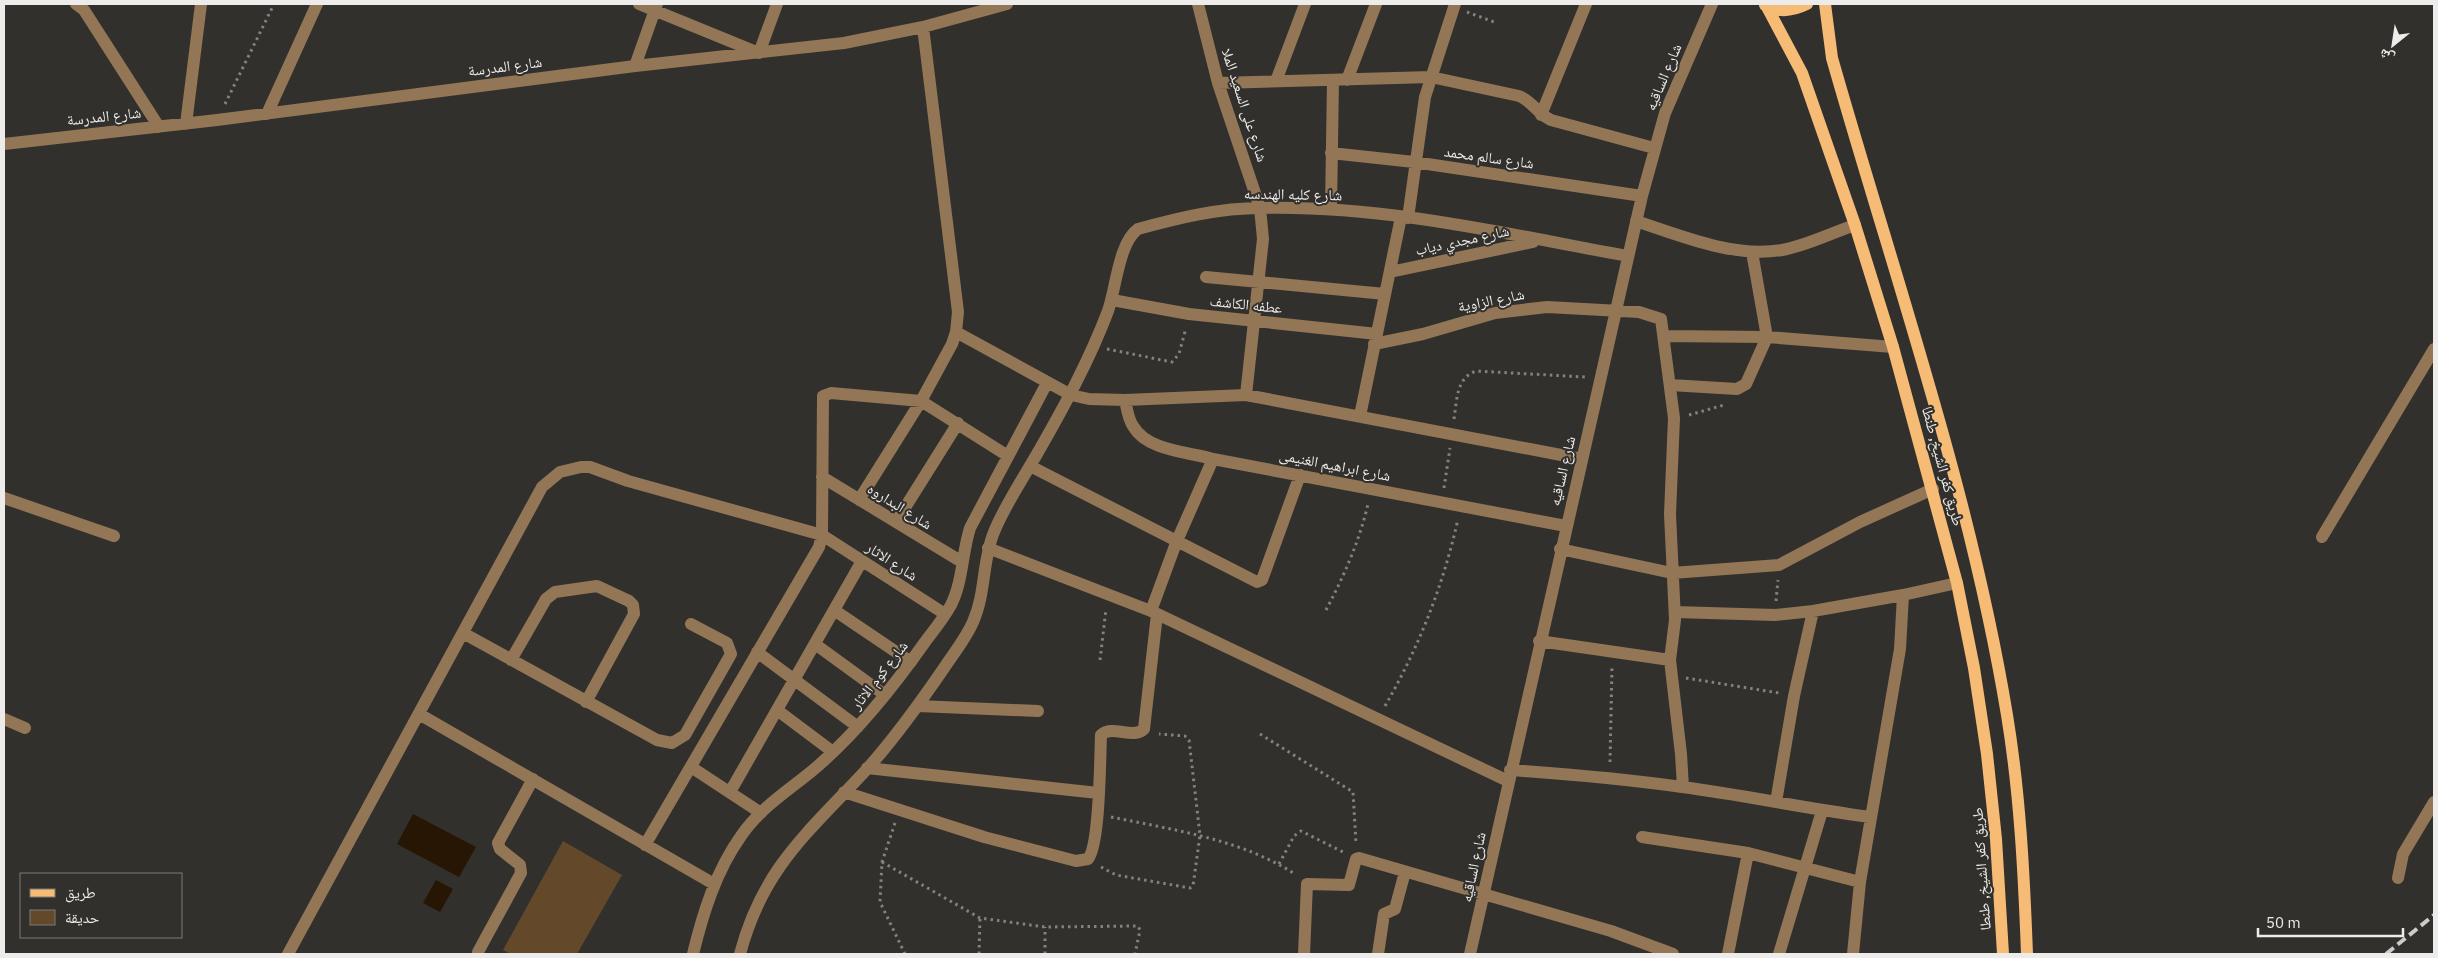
<svg xmlns="http://www.w3.org/2000/svg" width="2438" height="958" font-family="'IBM Plex Sans','Noto Naskh Arabic',sans-serif">
<style>
.green{fill:#63492a}
.water{fill:#261603}
.lines{fill:none;stroke-linecap:round;stroke-linejoin:round}
.path{stroke:#848280;stroke-width:3;stroke-dasharray:2.5 4;stroke-linecap:butt}
.minor{stroke:#937656;stroke-width:12}
.major{stroke:#f6bb75;stroke-width:12}
.rail{stroke:#cdccca;stroke-width:4;stroke-dasharray:10 5;stroke-linecap:butt}
.labels{text-anchor:middle;dominant-baseline:central;stroke-width:4;stroke-linejoin:round;paint-order:stroke}
.street-label{font-size:15px;fill:#edecea;stroke:#32302d}
</style>
<rect width="100%" height="100%" fill="#32302d"/>
<!-- green -->
<path class="green" d="M563,841L622,875L577,954H511L503,950Z"/>
<!-- water -->
<path class="water" d="M413,814L476,847L459,877L397,844Z
M436,880L453,889L440,912L423,903Z"/>
<g class="lines">
<!-- path -->
<path class="path" d="M1467,12L1494,22
M225,104L274,4
M1107,349L1172,362L1179,354L1186,328
M1689,415L1724,405
M1454,419C1457,400 1456,378 1476,371L1585,377
M1444,488L1450,448
M1776,601L1778,580
M1326,610C1344,576 1359,542 1368,504
M1100,660L1106,609
M1686,678L1779,693
M1385,706C1419,647 1443,586 1458,519
M1260,734L1353,792L1356,843
M1610,762L1612,666
M1111,817C1174,830 1240,839 1295,874
M895,823L882,862L880,902L905,954
M882,862L980,918L1045,927L1138,926L1140,930L1135,954
M1279,864L1294,836L1301,831L1343,852
M1101,867L1116,875L1190,888L1193,886L1200,835L1189,740L1185,736L1159,734
M979,954L980,918
M1045,954V927"/>
<!-- minor -->
<path class="minor" d="M76,4L84,10L159,127
M639,4L759,53L777,4
M1198,4L1218,83L1260,208L1263,239L1246,395
M635,66L657,4
M1347,80L1376,4
M1276,81L1305,4
M1218,83L1431,77L1519,96C1532,101 1538,114 1551,120L1654,148
M267,114L317,4
M1541,115L1586,4
M186,124L201,4
M4,144L217,120L635,66L844,43L923,27L1007,4
M1331,153L1414,162L1642,196
M1331,209L1333,80
M1408,218L1425,97L1455,4
M1636,221C1682,236 1733,258 1782,250C1803,247 1834,232 1855,225
M1390,272L1533,242
M1206,277L1385,294
M1112,300L1189,314L1377,334
M956,332L1071,395L1089,399L1125,400L1246,395L1582,459
M1664,336L1767,337L1893,347
M1374,344L1423,334L1495,313L1547,307L1639,312L1661,319L1674,418L1670,514L1675,620L1670,660L1681,754L1683,787
M1670,385L1737,389L1746,384L1767,337L1752,252
M1125,400C1127,409 1128,419 1133,426C1147,451 1189,452 1213,459L1566,526
M1360,416L1401,217
M1030,466L1257,582L1262,580L1300,475
M822,477L962,562
M4,498L114,536
M859,500L921,401L952,344L956,332L958,312L923,27
M896,522L958,423
M2322,537L2434,349
M988,548L1151,611L1508,781
M1560,549L1672,573L1779,565L1860,522L1933,489
M1903,595L1957,583
M834,610L911,662
M1151,611L1176,543L1213,459
M1675,612L1775,615L1813,611L1903,595L1900,649L1860,882L1853,954
M463,633L657,740L672,743L685,735L731,654L727,643L691,624
M1539,641L1670,660
M815,644L885,695
M757,652L858,727
M511,660L546,599L555,592L597,586L629,601L633,605L634,614L586,702
M918,706L1038,711
M777,710L833,752
M419,714L714,884
M4,719L25,728
M691,767L761,813
M867,768L1098,793
M1510,770C1568,774 1625,779 1682,787C1745,795 1807,809 1871,817
M730,792L862,561
M844,792L984,837L1076,861L1088,859C1100,845 1100,758 1101,735C1112,724 1133,740 1144,729L1157,614
M1776,802L1794,696L1813,611
M1642,837L1748,853L1860,882
M645,845L819,547L822,535L823,396L831,393L921,401L1008,456
M2398,878L2403,854L2434,802
M478,952L521,873L520,865L500,849L498,843L533,779
M288,954L542,487L560,472L581,467H590L628,481L822,535L945,614
M693,954C703,913 716,871 741,836C761,806 793,788 819,765C860,729 894,686 925,642C934,630 944,618 951,605C963,581 962,553 970,528L1047,383
M740,954C763,867 809,832 867,769C895,738 920,703 944,668C954,653 966,638 973,622C986,593 982,561 994,532C1005,505 1022,480 1037,454C1064,407 1089,361 1108,311C1116,288 1119,242 1138,229C1178,218 1219,208 1261,208C1384,205 1507,234 1628,256
M1304,954L1307,884L1349,885L1356,859L1359,858L1611,931L1673,954
M1378,954L1384,914L1395,909L1405,872
M1470,954L1642,196L1665,113L1712,4
M1728,954L1748,853
M1779,954L1822,811"/>
<!-- major -->
<path class="major" d="M1825,4L1832,58C1894,276 1970,491 2007,715C2020,794 2024,874 2027,954
M1765,5C1779,13 1793,11 1807,4
M1767,7L1802,73L1855,225L1893,347L1957,583L1974,668L1987,754L1996,839L2003,954"/>
<!-- rail -->
<path class="rail" d="M2386,954L2434,915"/>
</g>
<g class="labels">
<!-- street labels -->
<g class="street-label">
<text transform="translate(505 66) rotate(-7)">شارع المدرسة</text>
<text transform="translate(1663 77) rotate(-67)">شارع الساقيه</text>
<text transform="translate(1245 105) rotate(72)">شارع على السعيد الملا</text>
<text transform="translate(104 116) rotate(-6)">شارع المدرسة</text>
<text transform="translate(1489 157) rotate(8)">شارع سالم محمد</text>
<text transform="translate(1293 194) rotate(1)">شارع كليه الهندسه</text>
<text transform="translate(1462 240) rotate(-12)">شارع مجدي دياب</text>
<text transform="translate(1491 300) rotate(-11)">شارع الزاوية</text>
<text transform="translate(1246 304) rotate(6)">عطفه الكاشف</text>
<text transform="translate(1335 465) rotate(11)">شارع ابراهيم الغنيمى</text>
<text transform="translate(1943 466) rotate(75)">طريق كفر الشيخ, طنطا</text>
<text transform="translate(1562 471) rotate(-77)">شارع الساقيه</text>
<text transform="translate(900 506) rotate(32)">شارع البداروه</text>
<text transform="translate(892 561) rotate(33)">شارع الاثار</text>
<text transform="translate(879 675) rotate(-52)">شارع كوم الاثار</text>
<text transform="translate(1473 867) rotate(-78)">شارع الساقيه</text>
<text transform="translate(1981 869) rotate(-94)">طريق كفر الشيخ, طنطا</text>
</g>
</g>
<!-- border -->
<rect width="2438" height="958" fill="none" stroke="#edecea" stroke-width="10"/>
<!-- legend -->
<rect x="20" y="873" width="162" height="65" fill="#32302d" stroke="#7d7b79"/>
<rect x="30" y="889" width="25" height="8" fill="#f6bb75" stroke="#7d7b79"/>
<text x="65" y="898" font-size="15" fill="#edecea">طريق</text>
<rect x="30" y="910" width="25" height="15" fill="#63492a" stroke="#7d7b79"/>
<text x="65" y="923" font-size="15" fill="#edecea">حديقة</text>
<!-- north arrow -->
<g transform="translate(2393 45) rotate(210)" stroke="#32302d" stroke-width="4" paint-order="stroke">
<path d="M0-4L9 19L0 12L-9 19Z" fill="#edecea"/>
<text y="-8" font-size="14" font-weight="bold" text-anchor="middle" fill="#edecea">ش</text>
</g>
<!-- scale -->
<path d="M2258 928v8h145v-8" fill="none" stroke="#edecea" stroke-width="2.5"/>
<text x="2266" y="928" font-size="15" fill="#edecea" stroke="#32302d" stroke-width="4" paint-order="stroke">50 m</text>
</svg>
